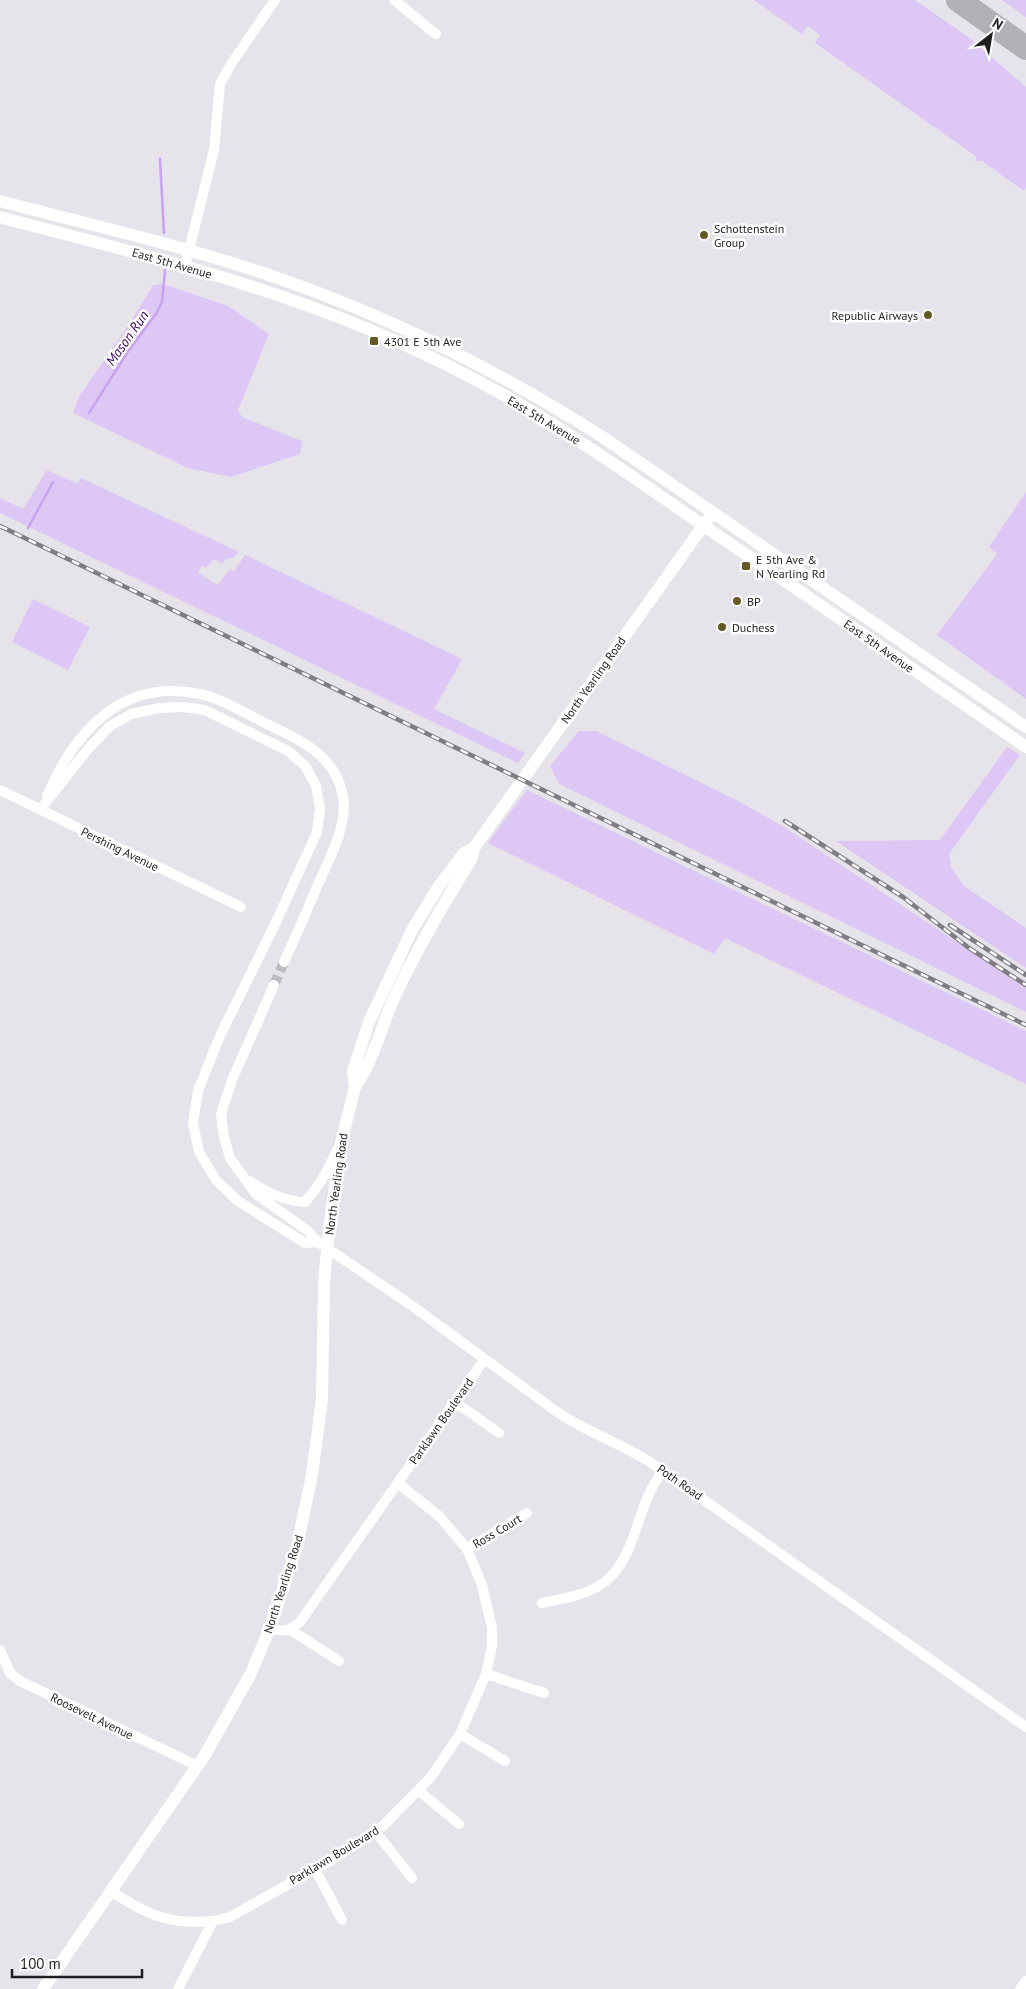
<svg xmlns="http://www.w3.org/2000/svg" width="1026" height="1989" font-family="'PT Sans',sans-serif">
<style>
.green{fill:#ddc7f5}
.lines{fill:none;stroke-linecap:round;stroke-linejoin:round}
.stream{stroke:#c8a3ee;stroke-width:2.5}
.taxiway{stroke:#b2b0b6;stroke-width:24}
.minor-tunnel{stroke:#bebcc2;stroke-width:10;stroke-dasharray:10 5;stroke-linecap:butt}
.minor{stroke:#fff;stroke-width:10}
.major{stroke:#fff;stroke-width:12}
.rail-casing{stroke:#7f7d82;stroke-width:4.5}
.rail{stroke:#fff;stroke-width:2.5;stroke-dasharray:8;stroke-linecap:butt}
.poi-dot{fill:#645925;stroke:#fff;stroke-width:2}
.labels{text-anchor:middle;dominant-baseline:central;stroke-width:5;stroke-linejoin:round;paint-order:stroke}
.poi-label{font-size:12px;fill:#1f1e21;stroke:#fff;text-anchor:start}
.street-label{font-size:12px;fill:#1f1e21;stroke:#fff}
.water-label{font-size:14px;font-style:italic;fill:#3f0762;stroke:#fff}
</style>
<rect width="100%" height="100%" fill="#e6e3ea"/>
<!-- green -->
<path class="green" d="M754,0H915L971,39L1026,87V188L1024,191L982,161H975L977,157L815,43L820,35L808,26L802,34Z
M1002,0H1026V17Z
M163,284L228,306L269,334L238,410L242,417L302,441L300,454L231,477L188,468L73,413L80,395L130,323L153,285Z
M47,470L78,484L81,478L239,552L233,558L226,559L222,564L213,559L206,568L202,566L198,572L217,585L230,569L234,571L245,555L462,659L434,709L525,753L518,763L0,513V498L23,509Z
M1026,492V699L937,635L997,554L989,547Z
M33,599L90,627L68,670L12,642Z
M579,731H596L740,802L784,827L1026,988V1012L559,784L550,766Z
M1007,747L1020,755L949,854L951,867L964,886L1026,928V968L836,841L940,840Z
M527,790L1026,1031V1084L725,938L714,954L488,843Z"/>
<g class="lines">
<!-- stream -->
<path class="stream" d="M160,159L164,233
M89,413L127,353L156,314L162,302L165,270
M28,528L53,482"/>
<!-- taxiway -->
<path class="taxiway" d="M958,0L1026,48"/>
<!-- minor-tunnel -->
<path class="minor-tunnel" d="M274,985L284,962"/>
<!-- minor -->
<path class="minor" d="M394,0L436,34
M185,266L214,150L220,84L231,64L275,0
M0,790L241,907
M47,796C74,733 120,680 194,693C221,697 246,714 271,726C303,741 336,757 343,796C348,827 328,861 316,889C306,913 295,938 284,962
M40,810L88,749L110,726L131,714L160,708L183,707L205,710L288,751L306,767L316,786L320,809L317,832L277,920L219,1038L198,1091L193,1123L199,1152L216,1180L238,1201L305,1243L318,1242
M274,985L232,1080L221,1114L224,1137L230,1158L256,1194L308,1231L318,1242L411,1305L557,1412C587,1432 620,1443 650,1462L1026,1727
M250,1181C268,1193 284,1201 305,1202C319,1187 329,1169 337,1150
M455,1402L499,1433
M467,1549L527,1513
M542,1603C560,1599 581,1596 597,1587C628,1570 634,1531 646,1501C650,1491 656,1480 663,1471
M270,1628C283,1632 289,1632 300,1622L484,1360
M291,1630L339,1661
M0,1650L10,1673L20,1681L198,1766
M486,1674L544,1693
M460,1734L505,1761
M418,1790L459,1824
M375,1831L412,1878
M315,1869L342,1920
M111,1891C147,1915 170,1925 213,1921
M178,1989L213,1921L230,1917L330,1861L383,1826L431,1777L460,1734L486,1674L492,1646V1628L482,1585L467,1549L440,1517L398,1483
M1020,1989L1026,1981"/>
<!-- major -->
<path class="major" d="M0,201C90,225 181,245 269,275C389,316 498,370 604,438L1026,727
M0,217C127,251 254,280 375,332C425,353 475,378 521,405C585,443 646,486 707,528C814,600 920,674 1026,747
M355,1087C374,1060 381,1026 395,996C417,948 444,903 472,858L474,848L708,519
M43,1989L205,1755L250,1675L270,1628L297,1546L311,1480L316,1445L322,1399L324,1282L329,1229L341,1143L355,1087L353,1071L369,1022L412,930L439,886L464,853L474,848"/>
<defs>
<path id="rail" d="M0,526L1026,1025
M785,821L903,897L969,948L1026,985
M950,925L1026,975"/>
</defs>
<!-- rail casing -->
<use href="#rail" class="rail-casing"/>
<!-- rail -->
<use href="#rail" class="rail"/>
</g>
<!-- markers -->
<g class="poi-dot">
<circle cx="704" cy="235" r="5"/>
<circle cx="928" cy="315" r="5"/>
<rect x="369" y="336" width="10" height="10" rx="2.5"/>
<rect x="741" y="561" width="10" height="10" rx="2.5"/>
<circle cx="737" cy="601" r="5"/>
<circle cx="722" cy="627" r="5"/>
</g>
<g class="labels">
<!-- poi labels -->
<g class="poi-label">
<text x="714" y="228">Schottenstein<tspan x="714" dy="14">Group</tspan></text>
<text x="918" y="315" text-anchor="end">Republic Airways</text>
<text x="384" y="341">4301 E 5th Ave</text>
<text x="756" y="559">E 5th Ave &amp;<tspan x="756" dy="14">N Yearling Rd</tspan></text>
<text x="747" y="601">BP</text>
<text x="732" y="627">Duchess</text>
</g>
<!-- street labels -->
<g class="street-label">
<text transform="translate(172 263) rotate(16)">East 5th Avenue</text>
<text transform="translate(544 420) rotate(31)">East 5th Avenue</text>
<text transform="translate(879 646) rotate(35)">East 5th Avenue</text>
<text transform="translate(593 680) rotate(-55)">North Yearling Road</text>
<text transform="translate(120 849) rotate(26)">Pershing Avenue</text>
<text transform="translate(336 1184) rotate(-82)">North Yearling Road</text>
<text transform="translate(441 1421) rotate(-55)">Parklawn Boulevard</text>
<text transform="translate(680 1482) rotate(35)">Poth Road</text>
<text transform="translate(497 1531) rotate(-31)">Ross Court</text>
<text transform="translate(283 1584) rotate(-72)">North Yearling Road</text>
<text transform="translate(92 1716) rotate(26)">Roosevelt Avenue</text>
<text transform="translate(334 1855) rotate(-31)">Parklawn Boulevard</text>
</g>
<!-- water labels -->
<g class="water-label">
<text transform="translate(127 338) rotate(-55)">Mason Run</text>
</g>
</g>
<!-- north arrow -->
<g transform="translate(991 35) rotate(31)" stroke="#ffffff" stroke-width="4" paint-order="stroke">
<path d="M0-4L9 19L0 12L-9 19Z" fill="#1f1e21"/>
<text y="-8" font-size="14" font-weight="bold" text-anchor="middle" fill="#1f1e21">N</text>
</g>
<!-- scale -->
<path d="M12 1969v8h130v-8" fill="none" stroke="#1f1e21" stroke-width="2.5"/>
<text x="20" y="1969" font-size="15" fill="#1f1e21" stroke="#ffffff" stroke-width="4" paint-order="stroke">100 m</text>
</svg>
